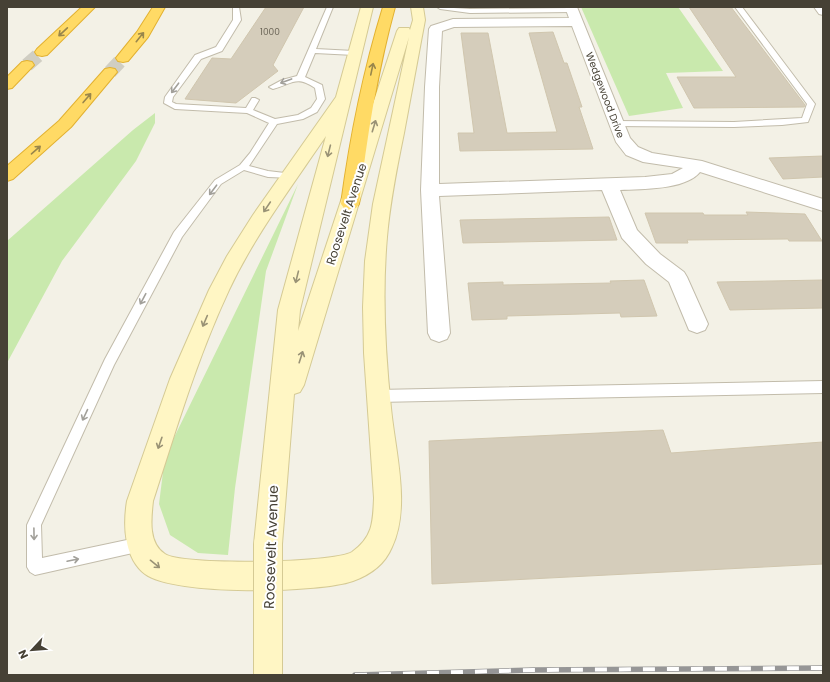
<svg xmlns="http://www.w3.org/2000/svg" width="830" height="682" font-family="Poppins,sans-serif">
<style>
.green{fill:#c9e9ad}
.building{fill:#d5cdbb;stroke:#d0c6ae}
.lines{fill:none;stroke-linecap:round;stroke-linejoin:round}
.highway-tunnel{stroke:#d0cec3;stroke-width:14;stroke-dasharray:14 7;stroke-linecap:butt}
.lane-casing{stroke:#c2bcab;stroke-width:2}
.street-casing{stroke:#c2bcab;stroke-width:2}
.secondary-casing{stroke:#d5ca94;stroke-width:2}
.highway-casing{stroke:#e2b131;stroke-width:2}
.lane{fill:#fff;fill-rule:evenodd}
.street{fill:#fff;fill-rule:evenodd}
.secondary{fill:#fff6c4;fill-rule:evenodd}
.highway{fill:#ffda65;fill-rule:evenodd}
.rail-casing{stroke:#969696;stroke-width:5.5}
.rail{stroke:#fff;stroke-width:4;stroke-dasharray:12;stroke-linecap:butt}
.secondary-bridge-casing{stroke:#d5ca94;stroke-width:30;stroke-linecap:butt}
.secondary-bridge{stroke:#fff6c4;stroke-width:28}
.oneway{stroke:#99864b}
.oneway2{stroke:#a2a09a}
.oneway3{stroke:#999275}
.labels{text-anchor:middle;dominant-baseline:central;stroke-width:4;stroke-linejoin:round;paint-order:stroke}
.far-number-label{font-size:9px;fill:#6a6456}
.far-street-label{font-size:10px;fill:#464135;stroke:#fff}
.street-label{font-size:12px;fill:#464135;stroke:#fff}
.near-street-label{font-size:14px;fill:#464135;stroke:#fff}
</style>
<rect width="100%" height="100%" fill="#f3f1e6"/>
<!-- green -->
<path class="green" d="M581,7H678L723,71L666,73L683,108L629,116Z
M155,113V123L136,161L62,261L7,363V241L133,130Z
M298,184L266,271L235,488L228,555L198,553L170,535L159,504L165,456Z"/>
<!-- building -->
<path class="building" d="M266,7H304L273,65L278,71L236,103L185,99L212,58L231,59Z
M689,7H731L805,105L804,107L694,108L677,77H736Z
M553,32L564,63H567L582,107H579L593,149L460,151L458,133H474L461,33H488L507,133L557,132L529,33Z
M823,156V177L783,179L769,158Z
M746,212L805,214L822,241H789L788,239L687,240L688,243H656L645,213H703L704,215H748Z
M609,217L617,240L463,243L460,220Z
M644,280L657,316L621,317L620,313L507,316V319L472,320L468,283L503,282V285L611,283L610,281Z
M823,280V308L730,310L717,282Z
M663,430L671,453L823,442V564L432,584L429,441Z"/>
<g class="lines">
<!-- highway-tunnel -->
<path class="highway-tunnel" d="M27,65L42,52
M110,72L123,58"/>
<defs>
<path id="lane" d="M233,7H239L241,20L222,51L201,59L173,97L172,102L176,104L246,108L252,98H255L259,100L253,110L275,119L298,115L311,108L317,99L315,88C296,75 292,84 273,89L269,87L282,80L297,76L327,7H333L316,49L354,51L358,53L354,55L315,53L305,77L322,85L325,99L317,112L303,119L277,124L249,166L268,171L293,174L295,176L293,178L268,177L244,170L221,184L182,237L114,365L41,525L42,558L141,537L146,540L149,545L146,550L35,575L30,572L27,567V525L105,359L174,232L215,180L240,165L250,153L269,123L247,113L175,109L164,103L165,97L195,55L216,47L233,20Z
M437,7L470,9L573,8L576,10L573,12L470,13L440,9Z
M735,7H742L815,104L808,122L782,125L734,127L613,126L612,124L613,122L616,121L734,122L802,118L807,104Z
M823,381V393L378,402L373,400L372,396L373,392L378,390Z"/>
<path id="street" d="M565,7H577L630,138L638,147L652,153L702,161L823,199V211L700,172C685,190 642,189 620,190L637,230L660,254L684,272L687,277L708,324L705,330L697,333L689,330L669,282L646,264L622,238L602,190L439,196L450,333L447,339L439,342L431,339L428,333L421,190L425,87L429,29L431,26L453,19L569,18ZM572,26L616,142L626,155L643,162L683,168L672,174L645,177L439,184V87L442,31L454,27Z
M814,7H823V15L819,14Z"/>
<path id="secondary" d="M361,7H373L300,310L298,331L397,31L399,28H409L410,30L413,20L411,7H423L425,20C418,57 411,95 404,133C397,167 390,202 387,237C382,294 385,351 391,408C395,451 411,507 392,547C385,564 370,575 353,581C319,593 174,596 145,574C124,558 123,525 127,501L170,379L209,290L227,256L253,215L336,97ZM409,37L373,204L365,261L363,307L364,353L374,498C373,522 373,537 352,552C335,563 182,566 165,554C148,543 151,519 153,501C176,430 197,358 229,290C255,235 292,186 326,136L278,310L254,544L258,554L268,558L278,554L282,544L294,394L300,392L304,385Z"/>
<path id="highway" d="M82,7H95L47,55L42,56L37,55L35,52L37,49Z
M153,7H165L148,37L128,61L123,62L118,61L116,58L137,32Z
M383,7H395C377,72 367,137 359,204L356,208L350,210L344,208L341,204C350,137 363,72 383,7Z
M27,61L32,62L34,65L12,88L7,89V77L22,62Z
M110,68L115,69L117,72L71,127L13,179L7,181V166L59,121L105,69Z"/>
</defs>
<!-- lane casing -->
<use href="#lane" class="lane-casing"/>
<!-- street casing -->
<use href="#street" class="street-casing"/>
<!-- secondary casing -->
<use href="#secondary" class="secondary-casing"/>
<!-- highway casing -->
<use href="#highway" class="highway-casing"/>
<!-- lane -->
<use href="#lane" class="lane"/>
<!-- street -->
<use href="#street" class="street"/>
<!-- secondary -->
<use href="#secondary" class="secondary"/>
<!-- highway -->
<use href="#highway" class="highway"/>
<defs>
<path id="rail" d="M355,675L533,670L823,668"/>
</defs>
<!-- rail casing -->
<use href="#rail" class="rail-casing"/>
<!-- rail -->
<use href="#rail" class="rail"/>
<defs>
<path id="secondary-bridge" d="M268,544V675"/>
</defs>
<!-- secondary-bridge casing -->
<use href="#secondary-bridge" class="secondary-bridge-casing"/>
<!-- secondary-bridge -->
<use href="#secondary-bridge" class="secondary-bridge"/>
</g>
<!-- one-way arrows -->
<defs><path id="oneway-shaft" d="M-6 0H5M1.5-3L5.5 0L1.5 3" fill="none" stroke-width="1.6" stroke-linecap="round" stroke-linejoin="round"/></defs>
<g class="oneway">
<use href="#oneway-shaft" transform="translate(63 32) rotate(137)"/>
<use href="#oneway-shaft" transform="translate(140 37) rotate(-51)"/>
<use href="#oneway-shaft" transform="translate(372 69) rotate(-78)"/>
<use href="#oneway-shaft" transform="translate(87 98) rotate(-49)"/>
<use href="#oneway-shaft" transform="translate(36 150) rotate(-41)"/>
</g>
<g class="oneway2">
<use href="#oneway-shaft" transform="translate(286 81) rotate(160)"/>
<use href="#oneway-shaft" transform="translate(175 88) rotate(127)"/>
<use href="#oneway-shaft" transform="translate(213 190) rotate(127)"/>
<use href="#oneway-shaft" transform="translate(143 299) rotate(118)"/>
<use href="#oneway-shaft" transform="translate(85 415) rotate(115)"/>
<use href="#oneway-shaft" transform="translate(34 534) rotate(89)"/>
<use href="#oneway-shaft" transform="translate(73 560) rotate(-12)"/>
</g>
<g class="oneway3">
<use href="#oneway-shaft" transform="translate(374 126) rotate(-73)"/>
<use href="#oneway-shaft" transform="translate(329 151) rotate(104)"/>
<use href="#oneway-shaft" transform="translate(267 207) rotate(124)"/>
<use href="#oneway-shaft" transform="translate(297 277) rotate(104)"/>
<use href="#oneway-shaft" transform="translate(205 321) rotate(113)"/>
<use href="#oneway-shaft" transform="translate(301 357) rotate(-72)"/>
<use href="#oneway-shaft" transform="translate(160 443) rotate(109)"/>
<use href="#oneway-shaft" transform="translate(155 564) rotate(39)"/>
</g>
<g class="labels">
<!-- far-number labels -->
<g class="far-number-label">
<text x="270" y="32">1000</text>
</g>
<!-- far-street labels -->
<g class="far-street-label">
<text transform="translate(605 95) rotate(69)">Wedgewood Drive</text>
</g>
<!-- street labels -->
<g class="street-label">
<text transform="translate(346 214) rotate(-72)">Roosevelt Avenue</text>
</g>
<!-- near-street labels -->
<g class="near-street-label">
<text transform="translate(271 547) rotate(-88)">Roosevelt Avenue</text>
</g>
</g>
<!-- border -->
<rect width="830" height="682" fill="none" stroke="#464135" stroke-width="16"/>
<!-- north arrow -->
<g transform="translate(32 650) rotate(244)" stroke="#ffffff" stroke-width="3" paint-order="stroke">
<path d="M0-3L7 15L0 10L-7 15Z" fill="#464135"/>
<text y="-6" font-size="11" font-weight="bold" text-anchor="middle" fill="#464135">N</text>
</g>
</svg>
